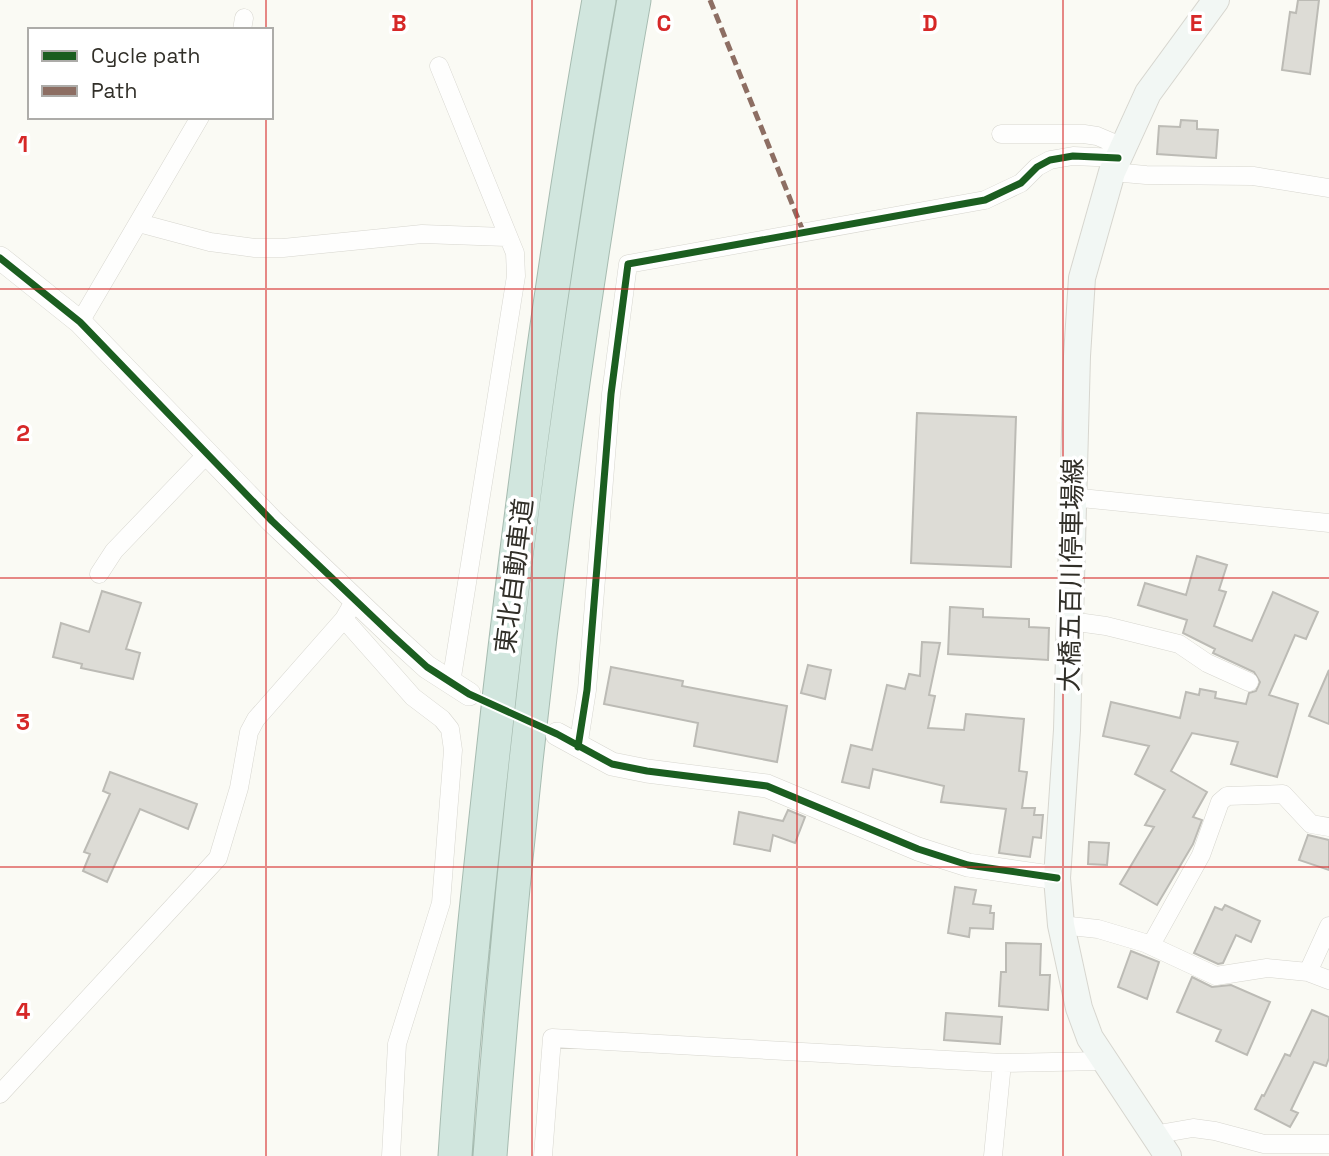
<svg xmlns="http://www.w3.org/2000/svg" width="1329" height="1156" font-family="'Space Grotesk','Noto Sans JP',sans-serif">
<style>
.building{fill:#dddcd6;stroke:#bcbbb5;stroke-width:2}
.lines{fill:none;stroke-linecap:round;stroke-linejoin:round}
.minor-casing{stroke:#d7d6cf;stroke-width:19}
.tertiary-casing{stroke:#d7d6cf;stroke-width:24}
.secondary-casing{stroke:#d7d6cf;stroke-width:28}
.motorway-casing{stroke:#a6bbb0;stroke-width:35}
.minor{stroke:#fefefd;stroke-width:18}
.tertiary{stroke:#fefefd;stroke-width:23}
.secondary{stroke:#f2f7f4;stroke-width:26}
.motorway{stroke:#d1e6de;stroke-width:33}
.quiet{stroke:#8d6e63;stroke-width:5;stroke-dasharray:10 5;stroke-linecap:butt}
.cycleway-casing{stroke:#fff;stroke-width:11}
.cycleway{stroke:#1b5e20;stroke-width:7}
.grid{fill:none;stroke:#d62828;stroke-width:2;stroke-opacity:0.55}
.labels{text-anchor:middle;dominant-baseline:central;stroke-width:7;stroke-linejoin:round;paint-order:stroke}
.street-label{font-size:26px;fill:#312f28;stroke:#fff}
.grid-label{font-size:23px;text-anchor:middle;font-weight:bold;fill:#d62828;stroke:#fff;stroke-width:7;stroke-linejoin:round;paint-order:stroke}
</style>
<rect width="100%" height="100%" fill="#fafaf4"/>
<!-- building -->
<path class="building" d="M1298,0H1319L1310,74L1282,70L1290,12L1296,13Z
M1181,120L1197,121V129L1218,130L1216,158L1157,154L1159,126L1180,127Z
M917,413L1016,417L1011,567L911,563Z
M1197,556L1227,565L1219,590L1226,592L1214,626L1252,641L1273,592L1318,612L1306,639L1295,635L1269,695L1298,704L1277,777L1231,764L1238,742L1192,733L1171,771L1207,792L1193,817L1202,820L1193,844L1157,905L1120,884L1154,827L1145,825L1165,790L1135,774L1149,746L1103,736L1111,702L1180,718L1186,692L1199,695L1200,689L1216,692L1215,698L1246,704L1249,693L1256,691L1260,682L1254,672L1213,653L1215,649L1183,633L1187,620L1138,605L1145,583L1186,595Z
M102,591L141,603L126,649L140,653L133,679L81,668L82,664L53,657L61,623L89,632Z
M950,607L983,609V617L1029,619V627L1049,628L1048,660L948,654Z
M922,642L940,643L929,695L935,696L928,728L964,730L966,714L1024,719L1019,771L1027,772L1022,808H1035L1034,815H1043L1041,838L1033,837L1030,857L999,853L1006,809L941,802L944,786L873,769L869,788L842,782L851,745L872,750L887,685L905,689L909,674L920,676Z
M808,665L831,670L825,699L801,693Z
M611,667L683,681L682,686L787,706L777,762L694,746L698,723L604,704Z
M1329,670V724L1309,716Z
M110,772L197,804L188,829L140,809L107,882L83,871L90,854L84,852L110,794L103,791Z
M788,810L805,817L795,843L773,835L770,851L734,844L739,812L783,821Z
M1308,835L1329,840V870L1299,860Z
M1089,842L1109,843L1107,865L1088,864Z
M955,887L976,890L973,904L991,906L990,913H994L993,929L970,928L969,937L948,933Z
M1225,905L1260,921L1251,942L1236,935L1223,963L1218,964L1194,953L1215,907L1222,910Z
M1006,943L1041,944L1040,975H1050L1048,1010L999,1006L1001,972H1006Z
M1131,951L1159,962L1147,999L1118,987Z
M1192,977L1212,987L1231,985L1270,1002L1247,1055L1216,1041L1221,1030L1177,1012Z
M1312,1010L1329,1017V1058L1326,1066L1314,1062L1291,1110L1298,1113L1290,1127L1255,1109L1262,1095L1264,1096L1285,1054L1290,1056Z
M946,1013L1002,1017L1000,1044L944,1040Z"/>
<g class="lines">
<defs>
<path id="minor" d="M242,30L244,18
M439,66L515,253L516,276L451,683
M1001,134H1084L1097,136L1123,147
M1112,172L1146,175L1253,176L1329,188
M139,223L210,242L255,248H283L422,234L506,237
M80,322L200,117
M1071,497L1329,523
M99,574L114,551L208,453
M344,619L413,697L442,719L450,729L453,750L441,903L397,1044L391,1156
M1070,621L1106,626L1179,644L1207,663L1249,682
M578,747L587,690L611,394L628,264L985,200L1021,183L1037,167L1050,160L1073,156L1118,158
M1061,925L1098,929L1145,943L1216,976L1267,968L1308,972L1329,926
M1151,945L1201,855L1220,802L1227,796L1283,794L1311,824L1329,827
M1308,972L1329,980
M0,1094L218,858L239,788L249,732L256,719L344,619L356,598
M1153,1135L1193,1128L1215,1131L1264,1144H1329
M543,1156L552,1038L1002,1063L1102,1061
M993,1156L1002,1063"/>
<path id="tertiary" d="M0,258L80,322L272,521L393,636L427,667L469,694
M557,734L612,764L647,771L767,786L918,849L968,865L1057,878"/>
<path id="secondary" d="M1168,1156L1090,1038L1079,1008L1061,925L1057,878L1067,730L1077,356L1082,278L1112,172L1148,93L1216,0"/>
<path id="motorway" d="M455,1156C465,1000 483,845 500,690C527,459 558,229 599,0
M490,1156C519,769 566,382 634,0"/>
</defs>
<!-- minor casing -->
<use href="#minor" class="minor-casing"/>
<!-- tertiary casing -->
<use href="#tertiary" class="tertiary-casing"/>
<!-- secondary casing -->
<use href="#secondary" class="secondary-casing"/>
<!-- motorway casing -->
<use href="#motorway" class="motorway-casing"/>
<!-- minor -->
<use href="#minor" class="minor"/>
<!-- tertiary -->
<use href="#tertiary" class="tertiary"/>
<!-- secondary -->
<use href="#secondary" class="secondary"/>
<!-- motorway -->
<use href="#motorway" class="motorway"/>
<!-- quiet -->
<path class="quiet" d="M710,0L803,231"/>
<defs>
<path id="cycleway" d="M0,258L80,322L272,521L393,636L427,667L469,694L557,734L612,764L647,771L767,786L918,849L968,865L1057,878
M578,747L587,690L611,394L628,264L985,200L1021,183L1037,167L1050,160L1073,156L1118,158"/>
</defs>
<!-- cycleway casing -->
<use href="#cycleway" class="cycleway-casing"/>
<!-- cycleway -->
<use href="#cycleway" class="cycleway"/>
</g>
<!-- grid -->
<path class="grid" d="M266,0V30M532,0V1156M797,0V1156M1063,0V1156M266,117V1156M0,289H1329M0,578H1329M0,867H1329"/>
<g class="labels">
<!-- street labels -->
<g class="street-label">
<text transform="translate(1071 575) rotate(-89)">大橋五百川停車場線</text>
<text transform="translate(514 576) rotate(-83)">東北自動車道</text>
</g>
</g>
<g class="grid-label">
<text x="399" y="31">B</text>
<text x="664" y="31">C</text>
<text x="930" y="31">D</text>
<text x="1196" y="31">E</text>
<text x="23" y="152">1</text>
<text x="23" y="441">2</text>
<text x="23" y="730">3</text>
<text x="23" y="1019">4</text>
</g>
<!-- legend -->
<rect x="28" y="28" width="245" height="91" fill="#ffffff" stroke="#adaca9" stroke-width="2"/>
<rect x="42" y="51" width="35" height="10" fill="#1b5e20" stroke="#adaca9" stroke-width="2"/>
<text x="91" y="63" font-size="21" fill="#312f28">Cycle path</text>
<rect x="42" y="86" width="35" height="10" fill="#8d6e63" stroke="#adaca9" stroke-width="2"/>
<text x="91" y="98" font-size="21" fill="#312f28">Path</text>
</svg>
